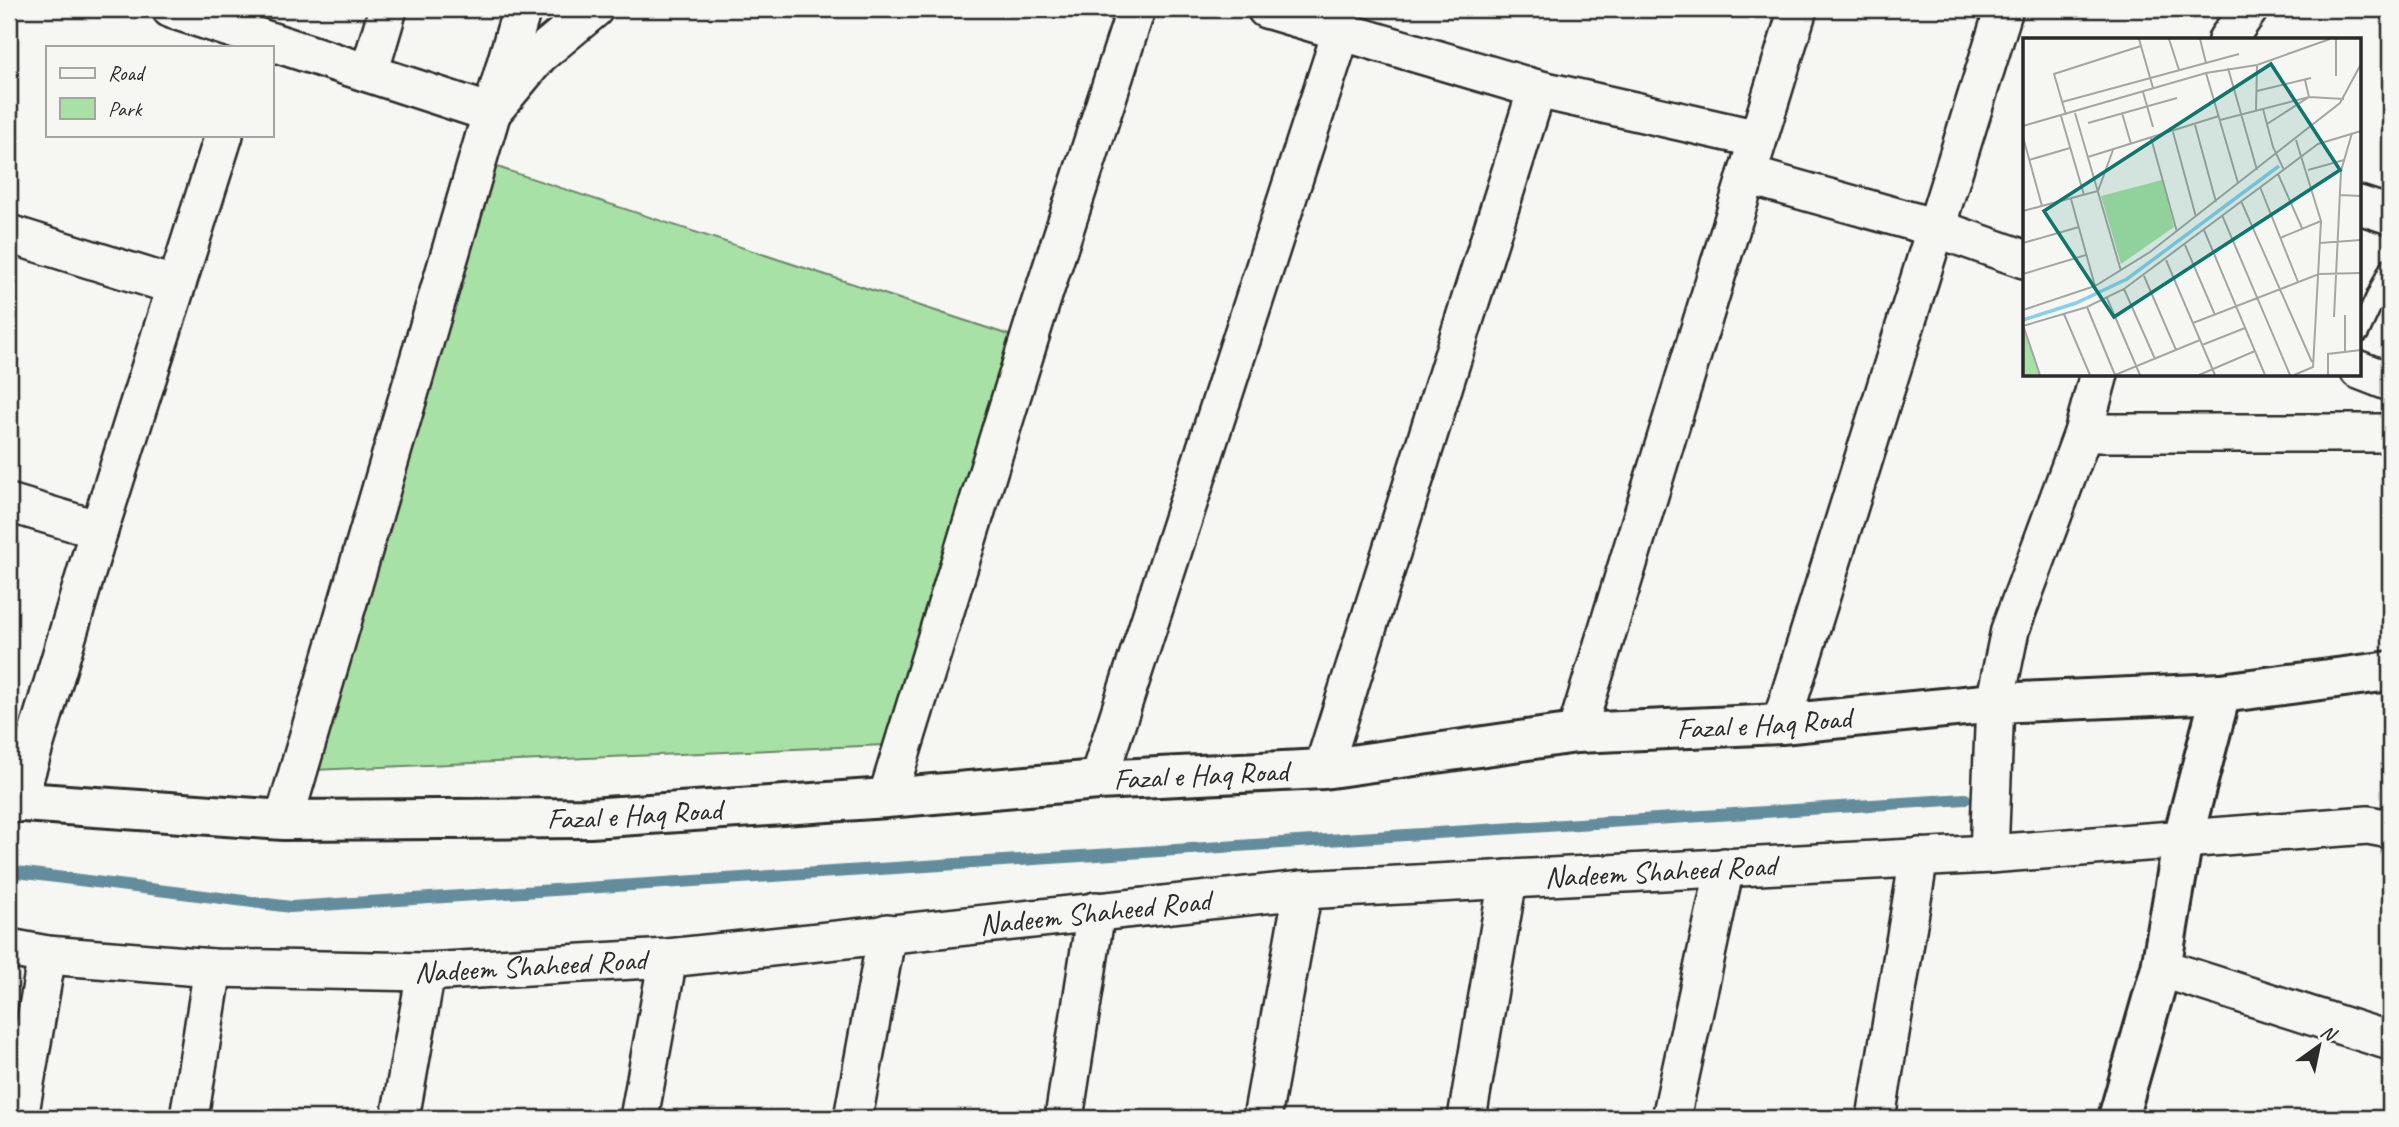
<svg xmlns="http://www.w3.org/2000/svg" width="2399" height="1127" font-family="Caveat,sans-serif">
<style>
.green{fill:#a8e1a5;stroke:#6a8668;stroke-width:2}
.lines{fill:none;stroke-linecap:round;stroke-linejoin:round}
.stream{stroke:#638d9d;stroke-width:12}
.service-casing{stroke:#2b2b2b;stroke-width:23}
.minor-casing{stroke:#2b2b2b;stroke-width:42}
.tertiary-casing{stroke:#2b2b2b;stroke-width:44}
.secondary-casing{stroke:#2b2b2b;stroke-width:44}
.service{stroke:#f6f6f2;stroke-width:18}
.minor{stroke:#f6f6f2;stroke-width:37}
.tertiary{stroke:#f6f6f2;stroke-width:38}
.secondary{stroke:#f6f6f2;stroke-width:38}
.labels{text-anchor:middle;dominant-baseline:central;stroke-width:5;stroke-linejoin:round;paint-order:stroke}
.street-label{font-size:30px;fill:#2b2b2b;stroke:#f6f6f2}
.inset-river{fill:none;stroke:#88cfe9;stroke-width:3.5}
.inset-road{fill:none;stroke:#a5a5a2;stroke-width:2}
.view{fill:#0f766e;fill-opacity:0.15;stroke:#0f766e;stroke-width:3.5}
.inset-edge{fill:none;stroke:#2b2b2b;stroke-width:3.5}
</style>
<rect width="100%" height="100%" fill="#f6f6f2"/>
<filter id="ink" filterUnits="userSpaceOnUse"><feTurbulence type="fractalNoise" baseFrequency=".0143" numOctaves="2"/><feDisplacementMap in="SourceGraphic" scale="14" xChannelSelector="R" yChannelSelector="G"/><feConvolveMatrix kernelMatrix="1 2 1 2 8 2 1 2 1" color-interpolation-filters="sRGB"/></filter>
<g filter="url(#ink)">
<!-- green -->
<path class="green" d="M488,164L1027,341L884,745L314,770Z"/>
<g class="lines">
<!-- stream -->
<path class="stream" d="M9,871L291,907L1965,799"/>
<defs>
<path id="service" d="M2359,333L2390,267"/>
<g id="minor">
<path d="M171,9L491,113L539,55L594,9"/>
<path d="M1266,9L1537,89L1758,139"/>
<path d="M2227,40L2249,9"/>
<path d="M369,73L388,9"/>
<path d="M1747,175L1936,228L2024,259"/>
<path d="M2359,205L2390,215"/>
<path d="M9,234L176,286"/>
<path d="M2359,370L2390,382"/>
<path d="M2083,433H2390"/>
<path d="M9,503L99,530"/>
<path d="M1781,724L2004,9"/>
<path d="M1576,733L1798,9"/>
<path d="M1323,769L1537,89"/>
<path d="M1098,780L1342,30"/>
<path d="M887,798L1036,317L1136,9"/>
<path d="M17,803L99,530L224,135"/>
<path d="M284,820L522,9"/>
<path d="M1989,854L1995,703L2010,630L2083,433L2099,374"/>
<path id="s1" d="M9,948L47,955L213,968L426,972L668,958L1303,890L1989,854L2368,825L2390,829"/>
<path d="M2161,968L2390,1041"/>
<path d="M19,1118L47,955"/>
<path d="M189,1118L213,968"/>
<path d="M400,1118L426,972"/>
<path d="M639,1118L668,958"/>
<path d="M853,1118L887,933"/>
<path d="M1064,1118L1096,911"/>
<path d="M1262,1118L1303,890"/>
<path d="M1467,1118L1508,879"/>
<path d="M1671,1118L1725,867"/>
<path d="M1876,1118L1919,857"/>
</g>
<path id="tertiary" d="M2118,1118L2161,968L2183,838L2221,693"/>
<g id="secondary">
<path id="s2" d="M9,801L284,820L590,818L887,798L1098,780L1323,769L1576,733L1781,724L1995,703L2221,693L2390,671"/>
</g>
</defs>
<!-- service casing -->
<use href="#service" class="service-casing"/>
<!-- minor casing -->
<use href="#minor" class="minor-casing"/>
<!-- tertiary casing -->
<use href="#tertiary" class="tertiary-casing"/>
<!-- secondary casing -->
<use href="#secondary" class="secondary-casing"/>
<!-- service -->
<use href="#service" class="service"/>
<!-- minor -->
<use href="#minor" class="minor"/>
<!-- tertiary -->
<use href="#tertiary" class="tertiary"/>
<!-- secondary -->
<use href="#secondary" class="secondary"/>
</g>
</g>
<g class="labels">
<!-- street labels -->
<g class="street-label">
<text stroke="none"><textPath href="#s2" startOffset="1760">Fazal e Haq Road</textPath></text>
<text stroke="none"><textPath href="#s2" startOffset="1194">Fazal e Haq Road</textPath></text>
<text stroke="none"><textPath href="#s2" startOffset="626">Fazal e Haq Road</textPath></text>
<text stroke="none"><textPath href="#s1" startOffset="1657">Nadeem Shaheed Road</textPath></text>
<text stroke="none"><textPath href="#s1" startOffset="1090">Nadeem Shaheed Road</textPath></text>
<text stroke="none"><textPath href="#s1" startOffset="523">Nadeem Shaheed Road</textPath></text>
</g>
</g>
<!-- overview -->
<g transform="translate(2023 38)">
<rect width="338" height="338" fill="#f6f6f2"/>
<path d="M139,142L151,189L98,226L78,158ZM0,288L17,337H0Z" fill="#a8e1a5"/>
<path class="inset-river" d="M0,282L53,265L104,241L256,128"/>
<path class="inset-road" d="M116,1L130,50M146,1L156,32M177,1L183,25M313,1V38M205,30L234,132M183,35L215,145M234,53L288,40M120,54L130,89M39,64L216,16M240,71L250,109L261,132M233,72L234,27M52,75L98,233M99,75L108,106M43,77L31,36L118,8M38,78L61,157M197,82L286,59L321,61M65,85L154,60M244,86L286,59L282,42M172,87L193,164M0,88L183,35L234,27L307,1M150,94L173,179M0,99L19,168M128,100L154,194M65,119L196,78M6,122L47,110M285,132L321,122M255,136L279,190M237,149L275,244M317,157L338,158M48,161L72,248M218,163L289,324M0,173L75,153L90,112M199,177L267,337M181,192L242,337M257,200L298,183M0,205L56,189M297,205L338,202M162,207L192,277M143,222L192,337M0,236L63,217M121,238L153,312M101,251L132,321M84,260L117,337M64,269L92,337M0,272L72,248L127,214L317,65L338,26M41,276L67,337M322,277V314M311,279L318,133L329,95M170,285L296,236L338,235M0,287L17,337M0,288L64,269L101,251L295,106L338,93M179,307L222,290M92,337L177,302M176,337L232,313M271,337L290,329L298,183L273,102M305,337V316L338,312"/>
<path class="view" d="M248,26L317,132L91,279L21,173Z"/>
<rect width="338" height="338" class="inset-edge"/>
</g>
<!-- margin -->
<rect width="2399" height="1127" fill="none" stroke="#f6f6f2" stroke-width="35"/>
<rect x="18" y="18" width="2364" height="1092" fill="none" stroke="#2b2b2b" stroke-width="2.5" filter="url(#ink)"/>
<!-- legend -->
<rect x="46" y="46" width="228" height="91" fill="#f6f6f2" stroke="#a5a5a2" stroke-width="2"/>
<rect x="60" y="68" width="35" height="10" fill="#f6f6f2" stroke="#a5a5a2" stroke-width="2"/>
<text x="108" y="80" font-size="21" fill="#2b2b2b">Road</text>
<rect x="60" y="98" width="35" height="21" fill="#a8e1a5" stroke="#a5a5a2" stroke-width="2"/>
<text x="108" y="116" font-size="21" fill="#2b2b2b">Park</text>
<!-- north arrow -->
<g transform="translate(2319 1046) rotate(33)" stroke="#f6f6f2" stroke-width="5" paint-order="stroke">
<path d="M0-5L12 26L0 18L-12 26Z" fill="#2b2b2b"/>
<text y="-10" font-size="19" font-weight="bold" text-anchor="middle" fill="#2b2b2b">N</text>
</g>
</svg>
